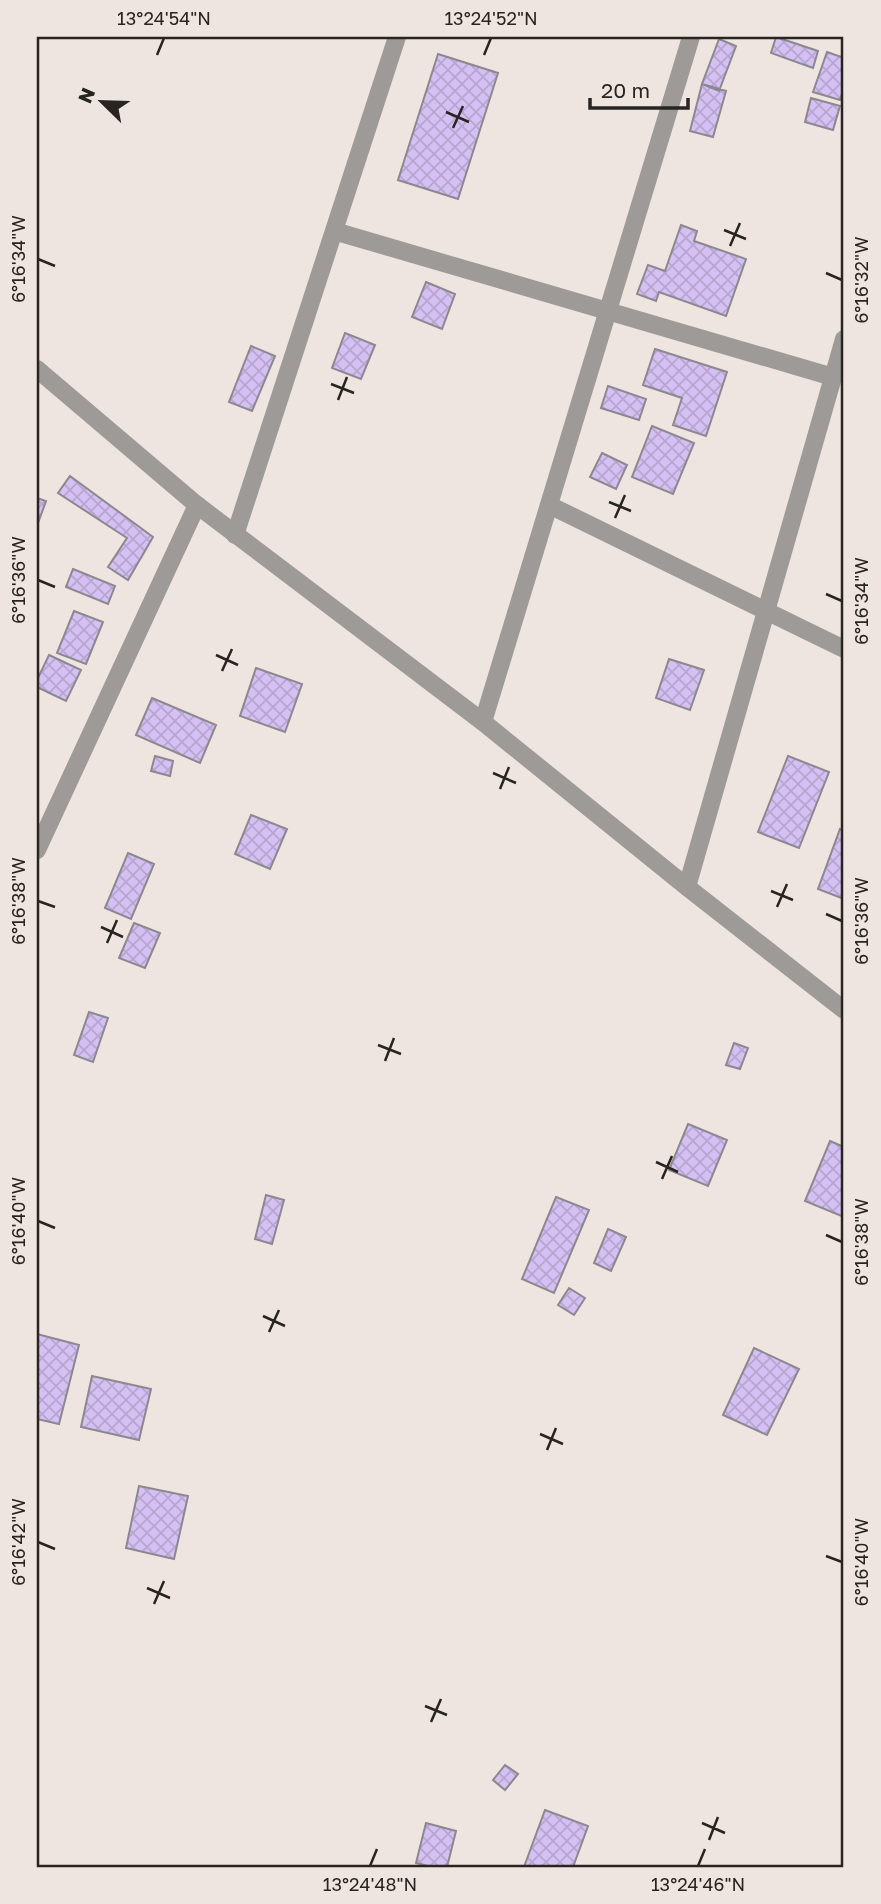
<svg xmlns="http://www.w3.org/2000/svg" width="881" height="1904" font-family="'Golos Text',sans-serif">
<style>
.building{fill:url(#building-cross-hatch);stroke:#8b8890;stroke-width:2}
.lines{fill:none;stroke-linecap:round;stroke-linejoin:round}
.minor{stroke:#9e9a98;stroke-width:18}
.tertiary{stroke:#9e9a98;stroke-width:18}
.ticks{fill:none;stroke:#282422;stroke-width:2.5}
.neatline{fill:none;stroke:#282422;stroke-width:2.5}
.ticks-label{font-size:18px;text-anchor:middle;fill:#282422}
</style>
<defs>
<pattern id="building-cross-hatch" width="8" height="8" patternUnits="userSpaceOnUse" patternTransform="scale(1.75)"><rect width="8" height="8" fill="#d5c0f3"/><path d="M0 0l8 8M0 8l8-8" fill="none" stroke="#b7a5d0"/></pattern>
</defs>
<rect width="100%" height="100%" fill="#efe5e0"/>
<!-- building -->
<path class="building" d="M776,37L818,51L813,68L771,53Z
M719,39L736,46L719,91L702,84Z
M827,52L844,58V87L840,100L813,92Z
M438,54L498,73L458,199L398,180Z
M702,84L726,91L713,137L690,131Z
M811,98L840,106L833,130L805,122Z
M681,225L697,231L694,241L746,259L726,316L659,292L656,301L637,294L648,265L665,271Z
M426,282L455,294L442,329L412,317Z
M345,333L375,345L361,379L332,368Z
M251,346L275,356L252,411L229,402Z
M655,349L727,372L706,436L673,425L682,398L643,385Z
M608,386L646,399L639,420L601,408Z
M652,426L694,443L673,494L632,477Z
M602,453L627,465L616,489L590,477Z
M70,476L153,537L128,580L108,567L127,538L58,493Z
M37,498L46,501L37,526Z
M73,569L115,586L108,604L66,587Z
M74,611L103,622L86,664L57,653Z
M49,655L81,670L66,701L37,687V680Z
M669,659L704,670L690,710L656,698Z
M256,668L302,684L285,732L240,716Z
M152,698L216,725L200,763L136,735Z
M155,756L173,761L170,776L151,771Z
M788,756L829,772L799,848L758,832Z
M251,815L287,829L270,869L235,854Z
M840,829L844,831V899L818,889Z
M128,853L154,864L131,919L105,908Z
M134,923L160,933L145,968L119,958Z
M89,1012L108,1018L93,1062L74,1055Z
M734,1043L748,1048L740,1069L726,1065Z
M688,1124L727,1140L708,1186L669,1170Z
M830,1141L844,1147V1217L805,1201Z
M266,1195L284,1200L272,1244L255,1239Z
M556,1197L589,1210L554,1293L522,1279Z
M608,1229L626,1237L611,1271L594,1263Z
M569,1288L585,1298L574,1315L558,1305Z
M37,1334L79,1345L59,1424L37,1419Z
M754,1348L799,1369L767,1435L723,1415Z
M92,1376L151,1389L139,1440L81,1427Z
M139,1486L188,1496L174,1559L126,1548Z
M505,1765L518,1774L505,1790L493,1780Z
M545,1810L588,1826L573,1867H524Z
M426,1823L456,1831L447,1867H432L416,1863Z"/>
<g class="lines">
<!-- minor -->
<path class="minor" d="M334,231L833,377
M549,505L844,649
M235,535L397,37
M483,722L691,37
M37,850L197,505
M687,887L844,339"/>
<!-- tertiary -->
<path class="tertiary" d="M37,369L197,505L483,722L687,887L844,1010"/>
</g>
<!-- ticks -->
<path class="ticks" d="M157,55L164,38M484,55L491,38M446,112L469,122M453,128L463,106M724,230L746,239M730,246L740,223M38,259L55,266M826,273L842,280M331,384L354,393M338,400L347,377M609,502L631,511M615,518L625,495M38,580L55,587M826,594L842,601M216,655L238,665M222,671L232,649M493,773L516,783M500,789L509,767M771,891L793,900M38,901L55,907M777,907L787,884M826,914L842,921M101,927L123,937M107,943L117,920M378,1045L401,1054M385,1061L394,1038M656,1162L678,1172M662,1179L672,1156M38,1221L55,1228M826,1235L842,1242M263,1316L285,1326M269,1332L279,1310M540,1434L563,1444M547,1450L556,1428M38,1542L55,1549M826,1556L842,1562M147,1588L170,1598M154,1604L164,1581M425,1706L447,1715M431,1722L441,1699M702,1823L725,1833M709,1840L718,1817M370,1866L377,1849M698,1866L705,1849"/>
<!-- border -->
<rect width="881" height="1904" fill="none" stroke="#efe5e0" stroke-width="77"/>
<!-- north arrow -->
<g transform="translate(102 102) rotate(293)" stroke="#efe5e0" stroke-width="5" paint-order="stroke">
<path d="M0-5L12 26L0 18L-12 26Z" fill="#282422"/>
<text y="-10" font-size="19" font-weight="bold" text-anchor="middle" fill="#282422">N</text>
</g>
<!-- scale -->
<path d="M590 98v10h98v-10" fill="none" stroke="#282422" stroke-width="3.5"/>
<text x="601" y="98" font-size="21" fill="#282422" stroke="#efe5e0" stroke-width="5" paint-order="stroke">20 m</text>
<rect x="38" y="38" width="804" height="1828" class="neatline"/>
<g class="ticks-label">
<text x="164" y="25">13°24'54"N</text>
<text x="491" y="25">13°24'52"N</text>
<text transform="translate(19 259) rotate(-90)" y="6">6°16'34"W</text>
<text transform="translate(862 280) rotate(-90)" y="6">6°16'32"W</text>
<text transform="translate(19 580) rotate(-90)" y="6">6°16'36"W</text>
<text transform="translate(862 601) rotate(-90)" y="6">6°16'34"W</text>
<text transform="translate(19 901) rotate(-90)" y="6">6°16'38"W</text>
<text transform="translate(862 921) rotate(-90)" y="6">6°16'36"W</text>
<text transform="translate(19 1221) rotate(-90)" y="6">6°16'40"W</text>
<text transform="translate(862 1242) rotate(-90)" y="6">6°16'38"W</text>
<text transform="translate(19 1542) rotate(-90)" y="6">6°16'42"W</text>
<text transform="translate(862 1562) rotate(-90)" y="6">6°16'40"W</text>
<text x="370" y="1891">13°24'48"N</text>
<text x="698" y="1891">13°24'46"N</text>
</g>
</svg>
